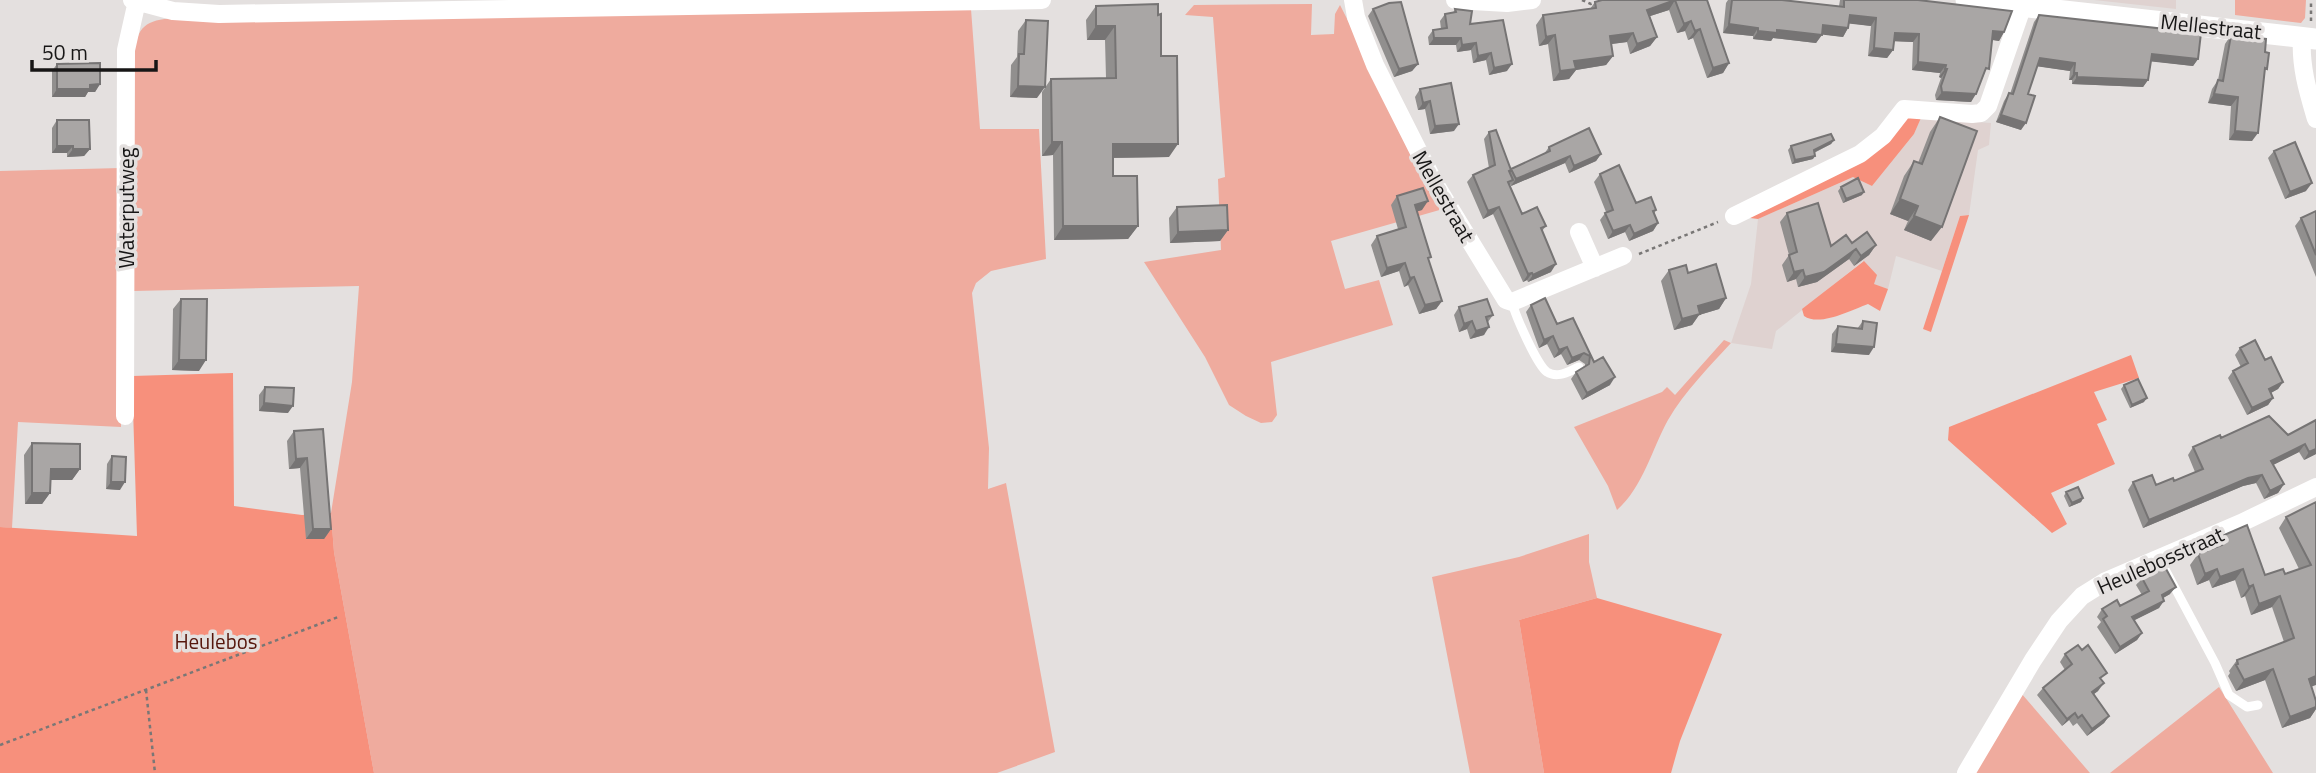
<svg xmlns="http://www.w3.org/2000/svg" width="2316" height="773" font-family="'Titillium Web',sans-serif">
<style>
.built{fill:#dfd2d0}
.green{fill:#efab9e}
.forest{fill:#f7907c}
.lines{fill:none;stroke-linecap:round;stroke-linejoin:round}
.path{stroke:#797776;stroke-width:2.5;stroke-dasharray:3.5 3.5;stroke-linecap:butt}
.service{stroke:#fff;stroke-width:9}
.minor{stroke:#fff;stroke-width:18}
.tertiary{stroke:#fff;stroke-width:21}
.wall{fill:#918f8e}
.shaded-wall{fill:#767474}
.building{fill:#a9a6a5;stroke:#767474;stroke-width:2}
.labels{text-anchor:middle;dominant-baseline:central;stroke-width:7;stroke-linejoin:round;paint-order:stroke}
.street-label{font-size:21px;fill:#171616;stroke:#e4e0df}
.park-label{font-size:21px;fill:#56160c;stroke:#e4e0df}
</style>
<rect width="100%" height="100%" fill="#e4e0df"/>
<!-- built -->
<path class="built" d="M2094,0H2176V9Z
M1921,118L1991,123L1989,145L1978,150L1969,215L1960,216L1942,271L1896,256L1888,289L1873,284L1863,261L1776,331L1772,349L1731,343L1751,284L1758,219L1853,177L1872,186L1914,134Z"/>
<!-- green -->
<path class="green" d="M2235,0H2306L2305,18L2301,23L2235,15Z
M1312,4L1311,35L1334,34L1335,14L1340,5L1443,209L1331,241L1345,289L1379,280L1393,325L1271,362L1277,415L1272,422L1261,423L1246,416L1229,405L1205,357L1144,262L1221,250L1218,179L1225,177L1213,17L1185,15L1194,5Z
M971,9L980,129H1039L1046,259L991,271L976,283L972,293L989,448L988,489L1006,483L1055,752L997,773H374L334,552L331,513L352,382L359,286L133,291L134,55C137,26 146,20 174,18Z
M121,168V427L18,422L12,528L0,527V171Z
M1724,340L1731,343C1709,367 1685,391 1668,420C1652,449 1643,487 1617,510L1608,486L1574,427L1662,392L1667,387L1675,395Z
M1589,534V562L1597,598L1519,620L1544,773H1470L1432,577L1519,557Z
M2219,687L2273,773H2110Z
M2021,693L2090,773H1973Z"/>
<!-- forest -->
<path class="forest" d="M1910,114L1921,118L1914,134L1872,186L1853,177L1758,219L1750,218L1747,211L1807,184Z
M1969,215L1931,332L1923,329L1960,216Z
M1864,261L1877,275L1874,284L1888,289L1880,311L1868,304C1851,310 1820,327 1804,316L1802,309Z
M2131,355L2139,378L2094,392L2107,420L2097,424L2115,464L2051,493L2067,524L2052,533L1948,440L1949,427Z
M233,373L234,506L302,515L331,513L334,552L374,773H0V527L137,536L132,376Z
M1597,598L1722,634L1680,741L1671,773H1544L1519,620Z"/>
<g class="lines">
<!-- path -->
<path class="path" d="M1582,0L1591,4L1595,2
M2311,21V0
M1639,254L1718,222
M146,690L155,773
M0,745L338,617"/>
<!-- service -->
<path class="service" d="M1512,302C1515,315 1537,365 1547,372C1558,379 1569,371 1579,367
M2159,558L2215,663L2229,695L2247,707L2258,705"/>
<!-- minor -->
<path class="minor" d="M132,0L173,11L219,14L1042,0
M1353,0L1356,17L1375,65L1434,182L1506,300L1512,302L1623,256
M1455,0L1507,3L1532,0
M2302,37C2300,66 2308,92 2316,119
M1734,216L1860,154L1883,136L1904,109L1972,114L1981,113L1988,106L2023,5
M1579,232L1595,268
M125,416L126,50L137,1
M1966,773L2033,660L2059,621L2082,596L2106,581L2241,523L2316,487"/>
<!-- tertiary -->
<path class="tertiary" d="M1966,0L2316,39"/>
</g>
<!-- wall -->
<path class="wall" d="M1707,0L1729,63L1723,73L1707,78L1693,38L1688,40L1685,31L1677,33L1669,10L1650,16L1657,37L1650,46L1630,54L1627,42L1611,44L1613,56L1606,65L1576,70L1569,79L1553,81L1548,44L1539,46L1536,25L1543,15L1590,9L1595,2Z
M1728,0H1782L1839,6L1840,0H1918L2004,32L1999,41L1992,40L1983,77L1971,102L1936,100L1935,95L1941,78L1939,77L1940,73L1912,70L1913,42L1894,41L1893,50L1887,58L1868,56L1871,26L1849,23L1848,28L1843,37L1822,34L1816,43L1773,38L1771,41L1753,39V36L1723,33L1726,3Z
M1096,6L1161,56L1169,157L1113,158V176L1138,226L1128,239L1054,240L1053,155L1042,156V92L1051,79L1106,78L1105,40H1087L1086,20Z
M1373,9L1418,64L1412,71L1394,77L1368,16Z
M1455,9L1470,24L1507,71L1489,75L1486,60L1473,63L1471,50L1457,52L1456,45H1429L1428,37L1433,30L1441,29L1440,21L1445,14L1453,13Z
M2039,15L2198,59L2193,66L2151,61L2148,80L2143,87L2072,84V80H2069L2070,71L2037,66L2028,94L2021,130L1996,122L2004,101L2009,93L2010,94L2034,22Z
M1026,20L1037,98L1010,97L1011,65L1017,57L1018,31Z
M2231,35L2265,52L2264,74L2252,141L2229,140L2231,106L2208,103L2212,89L2218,80L2225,44Z
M57,64L100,84L95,92H88L85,97H52V71Z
M1420,89L1454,131L1430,134L1425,109L1418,110L1415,97Z
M1940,117L1931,241L1904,230L1908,221L1890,214L1904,176L1914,161L1918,163L1930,132Z
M57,120L90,149L84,156L67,157V153H52V128Z
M1489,132L1511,169L1544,154L1549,147L1601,154L1596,161L1569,173L1565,163L1511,186L1510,184L1509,185L1522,214L1546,226L1542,231L1551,272L1528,282L1527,280L1523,282L1493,214L1483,219L1467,182L1473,175L1489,168L1484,139Z
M1834,140L1831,144L1814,153L1813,159L1792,164L1788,150L1791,146Z
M2274,151L2306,191L2285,199L2268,158Z
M1600,174L1636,203L1656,210L1654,214L1658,223L1653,231L1629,241L1625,232L1608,239L1600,220L1606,212L1594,182Z
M1841,187L1862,195L1843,203L1838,191Z
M1397,196L1422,210L1417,211L1429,261L1442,301L1436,309L1419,314L1408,285L1404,287L1399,271L1381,277L1371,245L1377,236L1398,229L1391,205Z
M1177,207L1228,230L1220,241L1170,243L1169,218Z
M2316,211V277L2295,226L2301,218Z
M1787,213L1831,246L1852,243L1876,245L1869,255L1854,266L1849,259L1817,282L1798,287L1796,279L1787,282L1782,265L1789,255L1780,222Z
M1669,270L1688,273L1726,298L1719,309L1699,315L1692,325L1674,330L1661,281Z
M181,299L199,371L172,370L173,309Z
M1531,305L1557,324L1573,318L1594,362L1610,385L1582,400L1571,379L1576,372L1585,367V364L1579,360L1567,365L1561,354L1554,358L1547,344L1539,348L1526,312Z
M1459,307L1493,315L1488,322L1484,335L1470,339L1467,329L1459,332L1454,315Z
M1863,321L1869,355L1831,352L1832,334L1838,326L1857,329Z
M2240,348L2265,360L2283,382L2278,389L2270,393L2273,398L2268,405L2247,415L2228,378L2233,371L2241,367L2235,355Z
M2124,385L2144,402L2130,408L2121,389Z
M265,387L288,413L259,411V395Z
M2316,420V454L2304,460L2299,452L2273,465L2284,484L2278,493L2264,499L2256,483L2243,486L2143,528L2128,490L2133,482L2156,485L2174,481L2195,472L2188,455L2193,447L2221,438L2288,435Z
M323,429L331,529L324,539H306L300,468L289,469L287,441L294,431Z
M32,443L80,469L72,480H50V493L42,504H25L24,455Z
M112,456L120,490L106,489L107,464Z
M2066,492L2083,498L2081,502L2069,507L2064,496Z
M2316,502L2311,686L2316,701V709L2310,718L2282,728L2265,680L2236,691L2228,676L2230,673L2229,671L2237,660L2284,642L2272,607L2251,615L2245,596L2241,598L2235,580L2212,588L2209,580L2197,585L2190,565L2198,554L2214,548L2224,535L2265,575L2285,574L2299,569L2279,528L2286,517Z
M2142,578L2170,594L2163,598L2159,608L2134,620L2142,633L2137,640L2115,654L2097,627L2101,622L2097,617L2102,609L2120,606L2142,595L2136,585Z
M2065,654L2101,680L2098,691L2094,694L2109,716L2104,723L2087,736L2077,723L2073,726L2069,720L2062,726L2037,695L2043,688L2065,670L2060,662Z"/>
<!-- shaded-wall -->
<path class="shaded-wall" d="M1675,0L1669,10L1641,19L1647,10Z
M1850,15L1876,18L1871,26L1844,23Z
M1691,21L1685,31L1677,33L1684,24Z
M1729,24L1758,28L1753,36L1723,33Z
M1823,25L1848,28L1843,37L1817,34Z
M1096,26H1115L1105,40H1087Z
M1700,29L1693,38L1688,40L1695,31Z
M1777,30L1822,35L1816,43L1773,38L1771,41L1753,39L1758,31Z
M1993,31L2004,32L1999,41L1988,39Z
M1633,33L1627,42L1604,45L1610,36Z
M1895,33L1919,34L1913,42L1889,41Z
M1555,35L1548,44L1539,46L1546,37Z
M1657,37L1650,46L1630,54L1637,44Z
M1434,38H1461L1456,45H1429Z
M1476,43L1471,50L1457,52L1462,45Z
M1874,48L1893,50L1887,58L1868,56Z
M1491,53L1486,60L1473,63L1478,56Z
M2152,54L2198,59L2193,66L2147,61Z
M1613,56L1606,65L1576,70L1569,79L1553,81L1560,71L1574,61Z
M2040,58L2075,63L2070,71L2035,66Z
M1918,62L1946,65L1940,73L1912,70Z
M1729,63L1723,73L1707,78L1713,68Z
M1418,64L1412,71L1394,77L1399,69Z
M1512,64L1507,71L1489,75L1494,68Z
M1945,69H1947L1941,78L1939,77Z
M2074,73H2077L2072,80H2069Z
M2077,77L2148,80L2143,87L2072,84Z
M100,84L95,92H88L85,97H52L57,89L90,85Z
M1018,86L1045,87L1037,98L1010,97Z
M1942,92L1976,94L1971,102L1936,100Z
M2214,94L2238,97L2231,106L2208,103Z
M1430,101L1425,109L1418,110L1423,103Z
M2001,115L2026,123L2021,130L1996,122Z
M1459,124L1454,131L1430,134L1435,126Z
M2235,131L2258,133L2252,141L2229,140Z
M1834,140L1831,144L1811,154L1814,150Z
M1052,142H1062L1053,155L1042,156Z
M1113,144H1178L1169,157L1103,158Z
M57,146H73L67,153H52Z
M73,149H90L84,156L67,157Z
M1601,154L1596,161L1569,173L1574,166Z
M1570,156L1565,163L1511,186L1516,179Z
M1815,156L1813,159L1792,164L1795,160Z
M2312,183L2306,191L2285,199L2290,192Z
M1864,192L1862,195L1843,203L1846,199Z
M1900,199L1918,206L1908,221L1890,214Z
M1428,201L1422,210L1409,214L1415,205Z
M1499,207L1493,214L1483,219L1488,211Z
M1914,216L1942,227L1931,241L1904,230Z
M1658,223L1653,231L1629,241L1634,234Z
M1630,225L1625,232L1608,239L1613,231Z
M1063,226H1138L1128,239L1054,240Z
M1228,230L1220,241L1170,243L1178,232Z
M1876,245L1869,255L1854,266L1861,256Z
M1856,249L1849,259L1817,282L1798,287L1805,277Z
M1405,263L1399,271L1381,277L1387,268Z
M1556,264L1551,272L1528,282L1533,275Z
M1803,270L1796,279L1787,282L1794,272Z
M1532,273L1527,280L1523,282L1528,274Z
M1414,277L1408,285L1404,287L1410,278Z
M1726,298L1719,309L1699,315L1692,325L1674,330L1682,319L1698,306Z
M1442,301L1436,309L1419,314L1425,305Z
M1472,321L1467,329L1459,332L1464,324Z
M1489,327L1484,335L1470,339L1476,331Z
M1553,336L1547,344L1539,348L1544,340Z
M1836,344L1874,347L1869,355L1831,352Z
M1567,347L1561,354L1554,358L1559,350Z
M1584,353L1579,360L1567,365L1572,358Z
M179,360H206L199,371L172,370Z
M1615,377L1610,385L1582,400L1587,393Z
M2283,382L2278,389L2264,397L2269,389Z
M2147,398L2144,402L2130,408L2132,405Z
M2273,398L2268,405L2247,415L2252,408Z
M264,403L293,406L288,413L259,411Z
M2305,444L2299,452L2265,469L2271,461Z
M2316,449V454L2304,460L2309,452Z
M307,458L300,468L289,469L296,459Z
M51,469H80L72,480H43Z
M2262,475L2256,483L2243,486L2143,528L2149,520L2248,478Z
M111,482H125L120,490L106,489Z
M2284,484L2278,493L2264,499L2270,491Z
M32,493H50L42,504H25Z
M2083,498L2081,502L2069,507L2072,503Z
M313,529H331L324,539H306Z
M2217,569L2209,580L2197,585L2205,574Z
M2243,569L2235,580L2212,588L2220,577Z
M2253,585L2245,596L2241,598L2249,587Z
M2176,587L2170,594L2156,602L2162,595Z
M2280,596L2272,607L2251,615L2259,604Z
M2164,601L2159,608L2127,624L2132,617Z
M2142,633L2137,640L2115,654L2120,647Z
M2273,669L2265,680L2236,691L2244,680Z
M2316,676V685L2302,690L2309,679Z
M2104,683L2098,691L2087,699L2092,692Z
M2316,707V709L2310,718L2282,728L2290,717Z
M2075,713L2069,720L2062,726L2067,719Z
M2109,716L2104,723L2087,736L2092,729Z"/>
<!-- building -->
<path class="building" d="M1602,0H1707L1729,63L1713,68L1700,29L1695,31L1691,21L1684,24L1675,0L1647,10L1657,37L1637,44L1633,33L1610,36L1613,56L1574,61L1576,69L1560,71L1555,35L1546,37L1543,15L1596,8L1595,2Z
M1732,0H1782L1844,7V0H1918L2012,11L2004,32L1993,31L1989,69L1986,68L1976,94L1942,92L1941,86L1947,69H1945L1946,65L1918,62L1919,34L1895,33L1893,50L1874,48L1876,18L1850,15L1848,28L1823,25L1822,35L1777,30V33L1758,31V28L1729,24Z
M1401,2L1418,64L1399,69L1373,9L1389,3Z
M1158,4V15L1161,14V56H1177L1178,144H1113V176H1137L1138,226H1063L1062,142H1052L1051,79L1116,78L1115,26H1096V6Z
M1455,9L1472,11L1470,24L1503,20L1512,64L1494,68L1491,53L1478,56L1476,43L1462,45L1461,38H1434L1433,30L1447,28L1445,14L1456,12Z
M2039,15L2201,33L2198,59L2152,54L2148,80L2077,77V73H2074L2075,63L2040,58L2028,94L2035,96L2026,123L2001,115L2009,93L2013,94Z
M1026,20L1048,21L1045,87L1018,86L1019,54H1024Z
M2231,35L2266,39L2265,52L2269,53L2267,69L2265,68L2258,133L2235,131L2238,97L2214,94L2218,80L2223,81Z
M100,63V84L90,85V89H57V64Z
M1451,83L1459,124L1435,126L1430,101L1423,103L1420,89Z
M1940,117L1977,131L1942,227L1914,216L1918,206L1900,199L1914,161L1922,164Z
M57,120H89L90,149H73V146H57Z
M1589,128L1601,154L1574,166L1570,156L1516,179L1511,169L1550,151L1549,147Z
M1496,130L1511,170L1509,171L1513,180L1508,182L1522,214L1537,207L1546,226L1541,228L1556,264L1533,275L1532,273L1528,274L1499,207L1488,211L1473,175L1495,165L1489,132Z
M1831,134L1834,140L1814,150L1815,156L1795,160L1791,146Z
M2295,142L2312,183L2290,192L2274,151Z
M1619,165L1636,203L1651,197L1656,210L1653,211L1658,223L1634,234L1630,225L1613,231L1605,213L1613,210L1600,174Z
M1858,178L1864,192L1846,199L1841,187Z
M1423,188L1428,201L1415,205L1431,257L1428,258L1442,301L1425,305L1414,277L1410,278L1405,263L1387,268L1377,236L1406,227L1397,196Z
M1818,203L1831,246L1846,235L1852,243L1867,232L1876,245L1861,256L1856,249L1824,272L1805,277L1803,270L1794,272L1789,255L1797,252L1787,213Z
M1227,205L1228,230L1178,232L1177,207Z
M2316,211V255L2301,218Z
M1716,264L1726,298L1698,306L1700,314L1682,319L1669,270L1686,265L1688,273Z
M1545,298L1557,324L1573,318L1594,362L1603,357L1615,377L1587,393L1576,372L1589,364L1590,356L1584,353L1572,358L1567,347L1559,350L1553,336L1544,340L1531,305Z
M181,299H207L206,360H179Z
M1487,299L1493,315L1486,317L1489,327L1476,331L1472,321L1464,324L1459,307Z
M1863,321L1877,323L1874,347L1836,344L1838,326L1862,329Z
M2255,340L2265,360L2271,357L2283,382L2269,389L2273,398L2252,408L2233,371L2248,363L2240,348Z
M2138,379L2147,398L2132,405L2124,385Z
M265,387L294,388L293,406L264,403Z
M2269,416L2288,435L2316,420V449L2309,452L2305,444L2271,461L2284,484L2270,491L2262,475L2248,478L2149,520L2133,482L2152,475L2156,485L2173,478L2174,481L2203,469L2193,447L2220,435L2221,438Z
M323,429L331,529H313L307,458L296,459L294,431Z
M32,443L80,444V469H51L50,493H32Z
M112,456L126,457L125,482H111Z
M2078,487L2083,498L2072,503L2066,492Z
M2316,502V676L2309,679L2316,701V707L2290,717L2273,669L2244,680L2236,665L2238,664L2237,660L2294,638L2280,596L2259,604L2253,585L2249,587L2243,569L2220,577L2217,569L2205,574L2198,554L2222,545L2220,540L2225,538L2224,535L2247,525L2265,575L2283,569L2285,574L2311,565L2286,517Z
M2165,567L2176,587L2162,595L2164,601L2132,617L2142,633L2120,647L2103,619L2107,616L2102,609L2117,600L2120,606L2149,591L2142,578Z
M2078,645L2082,650L2088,645L2107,673L2100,678L2104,683L2092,692L2109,716L2092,729L2082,715L2078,718L2075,713L2067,719L2043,688L2072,664L2065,654Z"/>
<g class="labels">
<!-- street labels -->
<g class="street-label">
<text transform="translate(2211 26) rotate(6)">Mellestraat</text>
<text transform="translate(1444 196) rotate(60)">Mellestraat</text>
<text transform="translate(126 208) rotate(-90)">Waterputweg</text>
<text transform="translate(2160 560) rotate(-24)">Heulebosstraat</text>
</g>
<!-- park labels -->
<g class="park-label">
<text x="216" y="641">Heulebos</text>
</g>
</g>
<!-- scale -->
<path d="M32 60v10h124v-10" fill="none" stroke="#171616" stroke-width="3.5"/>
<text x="42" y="60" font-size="21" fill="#171616" stroke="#e4e0df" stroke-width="5" paint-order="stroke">50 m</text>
</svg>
